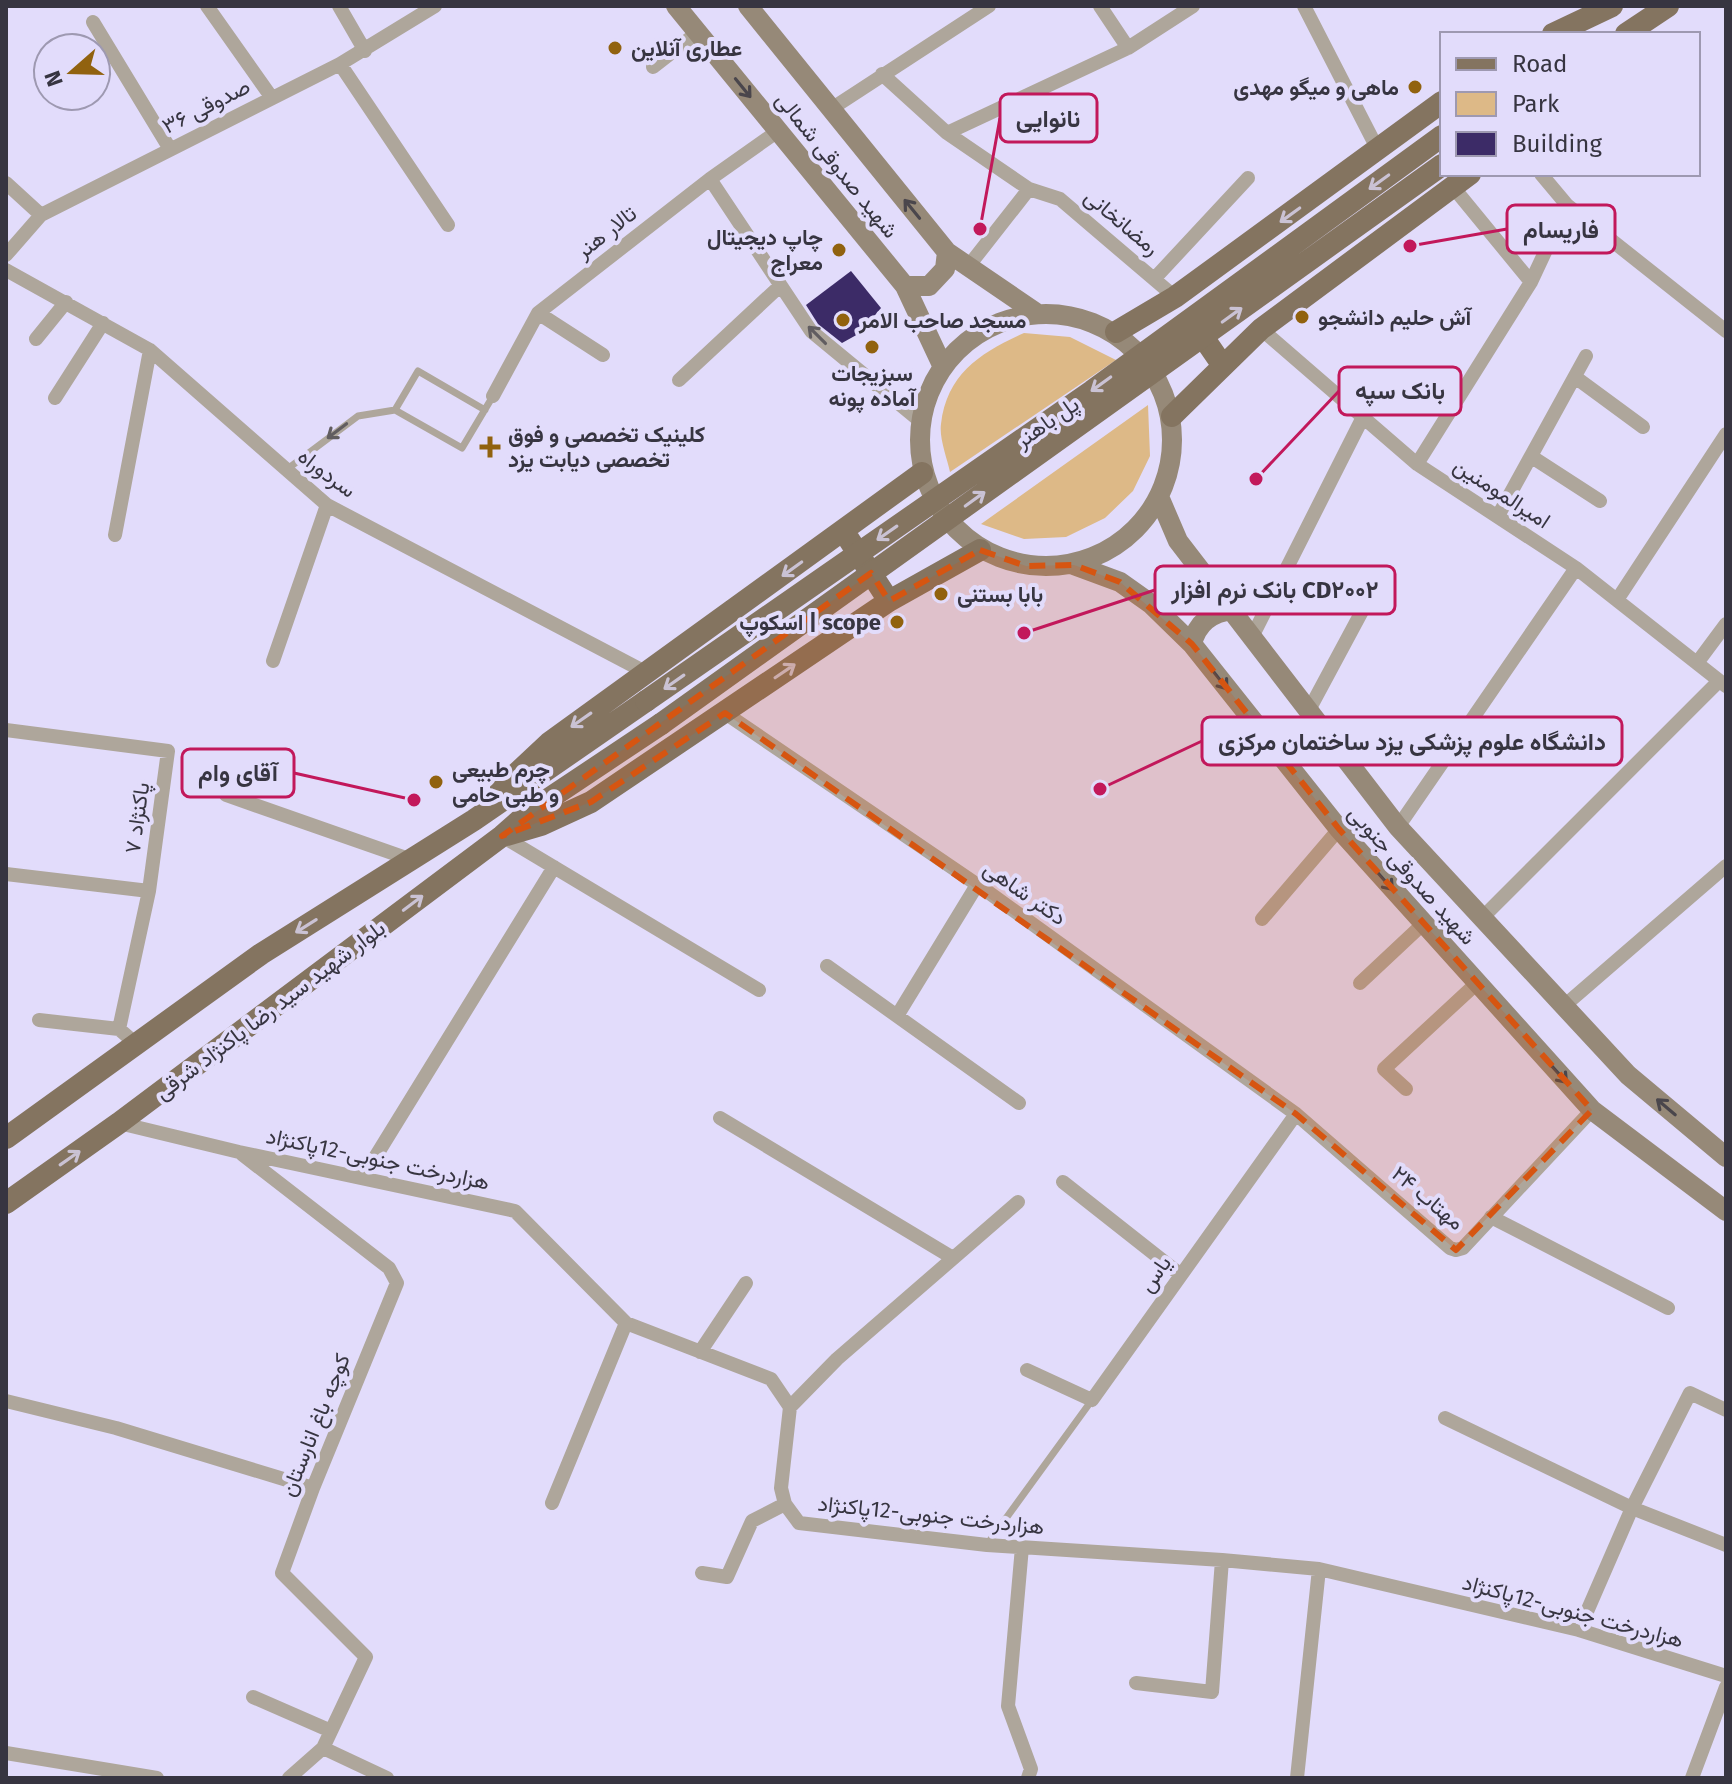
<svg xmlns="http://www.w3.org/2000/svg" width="1732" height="1784" font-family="'Fira Sans',Vazirmatn,sans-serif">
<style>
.green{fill:#ddb987}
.building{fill:#3c2b67}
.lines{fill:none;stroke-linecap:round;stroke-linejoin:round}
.lane{stroke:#aea69b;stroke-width:7}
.street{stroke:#aea69b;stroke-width:14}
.secondary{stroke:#968978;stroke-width:20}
.primary{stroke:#847460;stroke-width:22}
.primary-bridge{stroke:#847460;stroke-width:22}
.oneway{stroke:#4a464c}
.oneway2{stroke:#cac2d4}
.oneway3{stroke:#615d60}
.marked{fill:#d65511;fill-opacity:0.2;stroke:#d65511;stroke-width:6;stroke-dasharray:16 10;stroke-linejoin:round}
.poi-dot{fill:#91620f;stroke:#e2dcfb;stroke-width:3}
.labels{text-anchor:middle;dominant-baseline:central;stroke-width:8;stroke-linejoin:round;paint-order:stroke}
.poi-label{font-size:22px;font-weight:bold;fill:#373541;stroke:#e2dcfb;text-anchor:start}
.street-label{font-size:22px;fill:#373541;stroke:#e2dcfb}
.leader{fill:none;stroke:#c2185b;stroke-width:3}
.callout-dot{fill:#c2185b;stroke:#e2dcfb;stroke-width:3}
.callout{fill:#e2dcfb;stroke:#c2185b;stroke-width:3}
.callout-label{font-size:24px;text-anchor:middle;font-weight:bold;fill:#373541}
</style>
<rect width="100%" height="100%" fill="#e2dcfb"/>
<!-- green -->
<path class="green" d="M1024,333L1070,337L1116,360L950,472C947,458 939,438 941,424C947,373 982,352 1024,333Z
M1148,405L1150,456L1133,491L1105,518L1066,537L1024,539L981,524Z"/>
<!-- building -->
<path class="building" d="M851,271L881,308L860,333L842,343L818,324L806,305Z"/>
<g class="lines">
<!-- lane -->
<path class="lane" d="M395,410L418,371L485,410
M286,470L358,416L395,410L462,448L493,396
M988,1543L1092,1400"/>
<!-- street -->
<path class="street" d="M207,6L272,98
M339,6L365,51
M1100,6L1128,48
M1304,6L1378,150
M93,22L170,149
M340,64L448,225
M653,67L698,32
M882,74L947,133L1029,189L1060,199L1175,297
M831,109L989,6
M947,133L1128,48L1193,6
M1541,174L1567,205L1726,331
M710,179L811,331L919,420
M6,183L41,215
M1453,187L1531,282
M6,255L41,215L340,64L435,6
M967,268L1029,189
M6,270L150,350L327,505L647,673
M1155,278L1248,178
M538,313L603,355
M1261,329L1417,464L1576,568L1726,686
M36,339L66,302
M1575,377L1643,427
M679,380L780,286
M493,396L538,313L710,179L778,131
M55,398L103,323
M1532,457L1600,501
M1417,464L1531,282L1567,205
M1498,516L1586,356
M115,535L150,350
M1617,600L1726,434
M1252,637L1362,419
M273,661L327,505
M1697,663L1726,624
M1309,710L1382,574
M725,713L988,892L1296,1114L1450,1248L1456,1250L1463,1248L1592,1110
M6,730L168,751L149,891L119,1029L135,1043
M226,795L412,860
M1398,827L1576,568
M502,836L759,990
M6,874L149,891
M1482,918L1719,681
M1262,919L1339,829
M827,966L1019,1103
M1360,983L1423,924
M1564,1006L1726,866
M897,1016L977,885
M39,1020L119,1029
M1406,1089L1384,1069L1477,983
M720,1118L953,1258
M119,1123L239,1152L515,1211L626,1323L771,1379L790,1407L781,1488L785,1504L799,1523L987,1545L1222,1560L1319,1569L1579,1630L1726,1676
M243,1155L389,1268L397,1283L313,1488L282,1573L366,1657L323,1748
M363,1177L554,867
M1063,1182L1181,1275
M1491,1217L1668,1308
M700,1352L746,1283
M1027,1370L1092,1400L1296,1114
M6,1401L116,1428L313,1488
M790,1407L837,1359L1018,1202
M1445,1418L1632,1508L1690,1393L1726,1410
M552,1503L626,1323
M1022,1547L1008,1706L1031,1769L1028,1778
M702,1573L727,1577L752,1521L785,1504
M1579,1630L1632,1508L1726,1545
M1136,1683L1212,1692L1222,1560
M253,1697L331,1731
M6,1753L157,1778
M289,1778L323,1748L387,1778
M1297,1778L1319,1569
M1692,1778L1726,1687"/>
<!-- secondary -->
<path class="secondary" d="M676,6L905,286L942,365
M748,6L947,252L1035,312
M905,286H929L945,269L947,252
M920 440a126 126 0 1 1 252 0a126 126 0 1 1-252 0Z
M1160,499L1178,541L1398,827L1628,1075L1726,1157
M1074,565L1120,582L1151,604L1192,644L1339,829L1592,1110L1726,1211
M1192,644C1197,623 1211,612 1233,610"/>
<!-- primary -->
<path class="primary" d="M1553,34L1612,6
M1626,34L1668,6
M1192,321L1223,366
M1116,332L1175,297L1442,102
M1172,416L1261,329L1470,174
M848,538L889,601
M501,788L549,743L922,473
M507,835L541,825L591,802L889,601L980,550
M6,1138L261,954L474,820L646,701
M6,1203L119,1123L502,836L529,812L661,724"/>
<!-- primary-bridge -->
<path class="primary-bridge" d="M646,701L1092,391L1442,136
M661,724L1442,165"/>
</g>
<!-- one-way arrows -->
<defs><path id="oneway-shaft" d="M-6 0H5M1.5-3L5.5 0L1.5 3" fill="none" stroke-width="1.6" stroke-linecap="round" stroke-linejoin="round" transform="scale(2)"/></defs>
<g class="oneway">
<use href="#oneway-shaft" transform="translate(743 88) rotate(51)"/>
<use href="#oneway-shaft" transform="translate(912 209) rotate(-129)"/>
<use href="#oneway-shaft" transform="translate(1220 680) rotate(52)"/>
<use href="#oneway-shaft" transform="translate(1385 881) rotate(49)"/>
<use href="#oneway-shaft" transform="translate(1559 1074) rotate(48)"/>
<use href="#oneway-shaft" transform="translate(1666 1107) rotate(-140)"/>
</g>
<g class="oneway2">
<use href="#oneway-shaft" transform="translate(1379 182) rotate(144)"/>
<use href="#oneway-shaft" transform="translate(1290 215) rotate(144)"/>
<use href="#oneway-shaft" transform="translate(1232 315) rotate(-36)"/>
<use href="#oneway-shaft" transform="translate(1101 384) rotate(144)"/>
<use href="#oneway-shaft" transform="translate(975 499) rotate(-36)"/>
<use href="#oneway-shaft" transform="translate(887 533) rotate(145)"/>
<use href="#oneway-shaft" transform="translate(792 569) rotate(144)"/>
<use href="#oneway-shaft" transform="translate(785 671) rotate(-34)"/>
<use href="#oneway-shaft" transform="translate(674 682) rotate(145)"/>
<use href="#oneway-shaft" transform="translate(581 720) rotate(145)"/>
<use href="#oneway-shaft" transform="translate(413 903) rotate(-37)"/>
<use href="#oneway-shaft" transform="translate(306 926) rotate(148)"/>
<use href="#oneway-shaft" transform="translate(70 1158) rotate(-35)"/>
</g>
<g class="oneway3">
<use href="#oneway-shaft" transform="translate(817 335) rotate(-135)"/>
<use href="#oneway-shaft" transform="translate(337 431) rotate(143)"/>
</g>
<!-- marked area -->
<path class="marked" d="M980,550L1026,566L1074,565L1120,582L1192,644L1339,829L1592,1110L1456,1250L1296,1114L725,713L591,802L502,836L871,573L889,601Z"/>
<!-- markers -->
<g class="poi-dot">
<circle cx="615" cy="48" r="8"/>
<circle cx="1415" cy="87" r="8"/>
<circle cx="839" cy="250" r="8"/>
<circle cx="1302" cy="317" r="8"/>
<circle cx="843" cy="320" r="8"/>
<circle cx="872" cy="347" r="8"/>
<path d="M486 435h8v8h8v8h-8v8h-8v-8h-8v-8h8z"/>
<circle cx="941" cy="594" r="8"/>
<circle cx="897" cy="622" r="8"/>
<circle cx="436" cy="782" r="8"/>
</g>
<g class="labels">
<!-- poi labels -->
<g class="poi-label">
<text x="631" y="48">عطاری آنلاین</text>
<text x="1399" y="87" text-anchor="end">ماهی و میگو مهدی</text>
<text x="823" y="237" text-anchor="end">چاپ دیجیتال<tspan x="823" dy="25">معراج</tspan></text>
<text x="1318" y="317">آش حلیم دانشجو</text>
<text x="859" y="320">مسجد صاحب الامر</text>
<text x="872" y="373" text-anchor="middle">سبزیجات<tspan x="872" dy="25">آماده پونه</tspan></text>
<text x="508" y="434">کلینیک تخصصی و فوق<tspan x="508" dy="25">تخصصی دیابت یزد</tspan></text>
<text x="957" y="594">بابا بستنی</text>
<text x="881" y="622" text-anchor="end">اسکوپ | scope</text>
<text x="452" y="769">چرم طبیعی<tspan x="452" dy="25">و طبی حامی</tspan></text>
</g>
<!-- street labels -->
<g class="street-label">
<text transform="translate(206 106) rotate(-27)">صدوقی ۳۶</text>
<text transform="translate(837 165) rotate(51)">شهید صدوقی شمالی</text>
<text transform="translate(1122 222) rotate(40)">رمضانخانی</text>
<text transform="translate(606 232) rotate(-38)">تالار هنر</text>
<text transform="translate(1047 422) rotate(-35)">پل باهنر</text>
<text transform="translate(327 473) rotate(37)">سردوراه</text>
<text transform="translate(1502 493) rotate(33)">امیرالمومنین</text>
<text transform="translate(137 818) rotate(-82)">پاکنژاد ۷</text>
<text transform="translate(1412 875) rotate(48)">شهید صدوقی جنوبی</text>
<text transform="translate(1025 893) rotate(35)">دکتر شاهی</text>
<text transform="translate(270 1010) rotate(-37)">بلوار شهید سید رضا پاکنژاد شرقی</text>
<text transform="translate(378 1159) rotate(12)">هزاردرخت جنوبی-12پاکنژاد</text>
<text transform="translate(1428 1198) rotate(40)">مهتاب ۲۴</text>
<text transform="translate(1155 1274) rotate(-55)">یاس</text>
<text transform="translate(315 1425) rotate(-68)">کوچه باغ انارستان</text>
<text transform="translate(931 1515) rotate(6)">هزاردرخت جنوبی-12پاکنژاد</text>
<text transform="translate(1573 1611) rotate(15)">هزاردرخت جنوبی-12پاکنژاد</text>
</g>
</g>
<!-- callouts -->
<path class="leader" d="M980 229L1000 118M1410 246L1507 229M1256 479L1339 391M1024 633L1155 590M1100 789L1202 741M414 800L294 773"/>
<g class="callout-dot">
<circle cx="980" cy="229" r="8"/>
<circle cx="1410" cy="246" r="8"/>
<circle cx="1256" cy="479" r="8"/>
<circle cx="1024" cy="633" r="8"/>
<circle cx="1100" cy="789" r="8"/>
<circle cx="414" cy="800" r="8"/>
</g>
<g class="callout">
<rect x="1000" y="94" width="97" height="48" rx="8"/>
<rect x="1507" y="205" width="108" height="48" rx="8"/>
<rect x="1339" y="367" width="122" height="48" rx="8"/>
<rect x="1155" y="566" width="240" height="48" rx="8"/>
<rect x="1202" y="717" width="420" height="48" rx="8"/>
<rect x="182" y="749" width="112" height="48" rx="8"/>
</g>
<g class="callout-label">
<text x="1048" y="127">نانوایی</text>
<text x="1561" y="238">فاریسام</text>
<text x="1400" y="399">بانک سپه</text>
<text x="1275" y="598">بانک نرم افزار CD۲۰۰۲</text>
<text x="1412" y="750">دانشگاه علوم پزشکی یزد ساختمان مرکزی</text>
<text x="238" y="781">آقای وام</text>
</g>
<!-- border -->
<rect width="1732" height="1784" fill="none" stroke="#373541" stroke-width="16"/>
<!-- legend -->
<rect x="1440" y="32" width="260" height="144" fill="#e2dcfb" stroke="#9e99b1" stroke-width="2"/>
<rect x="1456" y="58" width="40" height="12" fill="#847460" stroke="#9e99b1" stroke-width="2"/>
<text x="1512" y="72" font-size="24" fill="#373541">Road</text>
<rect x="1456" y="92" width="40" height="24" fill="#ddb987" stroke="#9e99b1" stroke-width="2"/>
<text x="1512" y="112" font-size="24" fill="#373541">Park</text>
<rect x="1456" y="132" width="40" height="24" fill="#3c2b67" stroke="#9e99b1" stroke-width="2"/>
<text x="1512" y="152" font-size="24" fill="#373541">Building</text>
<!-- north arrow -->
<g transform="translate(72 72) rotate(250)"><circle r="38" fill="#e2dcfb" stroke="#9e99b1" stroke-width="2"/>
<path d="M0-6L14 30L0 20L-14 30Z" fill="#91620f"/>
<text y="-12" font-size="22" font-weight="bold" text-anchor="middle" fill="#373541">N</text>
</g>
</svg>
